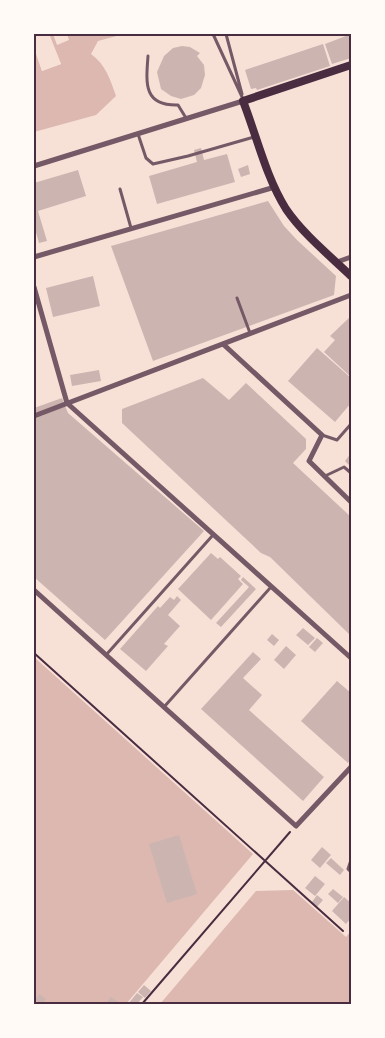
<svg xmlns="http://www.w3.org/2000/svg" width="385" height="1038" font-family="'Space Grotesk',sans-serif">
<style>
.water{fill:#dcb8b0}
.pier{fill:#f7e1d7}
.building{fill:#ccb4b1}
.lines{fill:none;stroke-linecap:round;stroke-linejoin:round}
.path{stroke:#4a2c40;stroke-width:2}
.service{stroke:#755966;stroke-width:3}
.minor{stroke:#755966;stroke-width:5}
.secondary{stroke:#4a2c40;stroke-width:8}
.neatline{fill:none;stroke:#4a2c40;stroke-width:2}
</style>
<rect width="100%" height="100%" fill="#f7e1d7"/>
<!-- water -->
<path class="water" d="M49,34H53L57,45L69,40L67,34H124L98,41L91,54C106,65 110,79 116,96L96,115L34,132V48L42,71L61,64Z
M34,657L253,854L126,1004H34Z
M293,890L346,937L351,931V1004H160L256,891Z"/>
<!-- pier -->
<path class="pier" d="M47,34H49L61,64L42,71L34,46L44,68L58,63Z"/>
<!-- building -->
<path class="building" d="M351,34V58L332,64L325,44Z
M323,44L330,66L257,90L256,88L251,89L245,70Z
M182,46L190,47L200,53L197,56L204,65L205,75L201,88L194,95L181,99L171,96L161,89L157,72L164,56L173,48Z
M201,148L204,160L227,154L235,182L157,204L149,176L197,162L194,150Z
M248,165L250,174L241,177L238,169Z
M78,170L86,196L38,211L47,241L39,243L34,225V202H36L34,183Z
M268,201L284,226L297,240L336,276L334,295L153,361L111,246Z
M93,276L100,306L53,317L46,288Z
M351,316V377L324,352L335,340L330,336Z
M317,348L351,378V403L335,422L288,381Z
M99,370L101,381L72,386L70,375Z
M203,378L229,400L246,383L306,439V449L293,463L351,517V636L270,557L261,553L122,423V409Z
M62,398L68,413L204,531L105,640L34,577V408Z
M351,453V467L345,461Z
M211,553L218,559L220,557L241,576L238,579L243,584L211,620L178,589Z
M243,577L256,589L221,627L216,623L249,587L241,580Z
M177,596L181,600L168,615L180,626L164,644L168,646L146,671L120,649L158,606L160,608L170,597L174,600Z
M303,628L315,638L308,645L296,635Z
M272,634L279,640L274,646L267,640Z
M317,638L323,643L315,652L309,647Z
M286,646L296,655L284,669L274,660Z
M253,652L261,659L243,678L262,695L249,710L324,777L303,801L201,709Z
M337,681L351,693V759L348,763L301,721Z
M179,835L197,894L167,903L149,844Z
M322,847L331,855L320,868L311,860Z
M331,858L344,870L340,875L326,863Z
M315,876L325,884L315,896L305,888Z
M333,889L343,897L338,903L328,894Z
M317,895L323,900L317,907L312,902Z
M344,897L351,903V918L346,924L332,911Z
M144,985L151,991L145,998L138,992Z
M137,993L143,997L137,1004H128Z
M39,994L46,999L42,1004L35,1000Z
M111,997L121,1004H110L107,1002Z"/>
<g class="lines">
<!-- path -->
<path class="path" d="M34,653L343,931
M142,1004L290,832"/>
<!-- service -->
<path class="service" d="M213,34L243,99
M226,34L242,94
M148,56C146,83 143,106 178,105L186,118
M138,134L146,158L153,164L188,156L254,137
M120,189L131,228
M237,298L250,333
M322,435L337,440L351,424
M325,476L344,467L351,473
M106,655L213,535
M164,707L271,587
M351,860L348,869L351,872"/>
<!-- minor -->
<path class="minor" d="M34,166L243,101
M34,257L275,187
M337,262L351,257
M34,287L67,403L351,658
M223,344L322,435L309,461L351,502
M34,416L351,295
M34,590L296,826L351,767"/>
<!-- secondary -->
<path class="secondary" d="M351,65L243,101C257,137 266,177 286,209C303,234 329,255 351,276"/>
</g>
<!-- border -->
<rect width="385" height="1038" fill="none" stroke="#fffaf5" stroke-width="70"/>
<rect x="35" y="35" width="315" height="968" class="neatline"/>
</svg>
